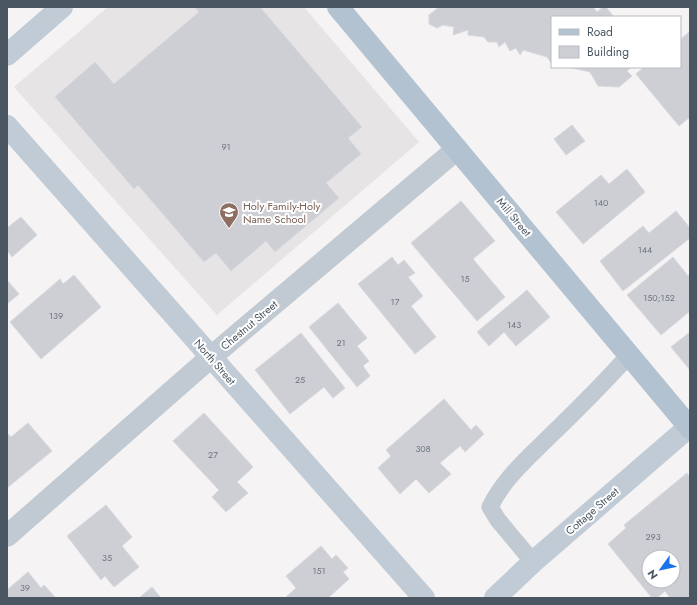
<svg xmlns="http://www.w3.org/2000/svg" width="697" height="605" font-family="Jost,sans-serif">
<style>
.education{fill:#e6e4e5}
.building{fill:#cdcfd5;stroke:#d7d9de;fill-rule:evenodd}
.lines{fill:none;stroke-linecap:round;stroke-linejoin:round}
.lane{stroke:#c1cad2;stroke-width:17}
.street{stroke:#c1cad2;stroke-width:22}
.secondary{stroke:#c1cbd6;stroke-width:22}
.primary{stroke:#b3c2d1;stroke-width:22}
.labels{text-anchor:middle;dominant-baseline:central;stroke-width:4;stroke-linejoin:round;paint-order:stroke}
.number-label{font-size:9px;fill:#6b747e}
.education-label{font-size:11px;fill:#785e54;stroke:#fff;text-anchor:start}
.street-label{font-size:11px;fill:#4a5661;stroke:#fff}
</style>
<rect width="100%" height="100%" fill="#f5f3f3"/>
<!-- education -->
<path class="education" d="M108,7H304L419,142L217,315L14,87Z"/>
<!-- building -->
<path class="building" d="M194,7H260L362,127L348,138L361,154L326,183L339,198L275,252L266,241L231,271L216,253L204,262L138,185L134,189L55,97L95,62L114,84L199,12Z
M439,7H593L597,12L603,7H606L614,17H552V64L547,57L523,50L520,55L516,48L510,51L505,42L499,47L497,42H488L484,37L468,35V30L453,35L454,27L443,25L437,28L429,24V15Z
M689,32L690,117L679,126L636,74L644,67H680V40Z
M568,67H632L627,71L632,76L619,87L598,86L590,72Z
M572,125L585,141L566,155L554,139Z
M627,169L645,192L583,244L556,212L601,175L609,184Z
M461,201L495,241L473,259L505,297L477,321L411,243Z
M676,211L690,228V238L623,291L600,261L643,226L649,233Z
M21,217L37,235L12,257L7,250V228Z
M392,257L398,265L404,260L415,273L408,277L423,296L411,306L436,337L415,354L358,284Z
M673,257L688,276L690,274V311L661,335L627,295Z
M74,275L101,307L41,359L10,322L60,279L63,284Z
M7,280L19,294L7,304Z
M527,290L550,317L516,346L504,332L489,346L477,332Z
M338,303L367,338L357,346L369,361L363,366L370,376L357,387L309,327Z
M690,332V370L671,347Z
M301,333L345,388L333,398L324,387L290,414L255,370Z
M444,399L471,430L476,425L484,434L465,452L460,446L440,463L451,474L429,493L416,479L400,494L378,468L391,456L386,450Z
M204,413L253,467L237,482L248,493L226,512L212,497L219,490L173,441Z
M28,423L52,451L7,488V433L11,437Z
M687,473L690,478V598H670L665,591L657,598H652L608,544L626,528L624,525ZM649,557H673V581H649Z
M106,505L132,537L122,546L139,567L114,587L105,576L101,580L67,536Z
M321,546L332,559L336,555L348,568L343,572L349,579L328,598H285L296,588L286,576Z
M28,572L41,588L44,585L56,598H7V590Z
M152,587L161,598H139Z"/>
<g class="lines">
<!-- lane -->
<path class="lane" d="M533,562L498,520L490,507C504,478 529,457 551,435C578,409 604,383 629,355"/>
<!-- street -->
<path class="street" d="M7,536L211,357L457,149"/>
<!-- secondary -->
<path class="secondary" d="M7,55L62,7
M7,126L424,598
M495,598L533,562L690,426"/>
<!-- primary -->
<path class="primary" d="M338,7L690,428"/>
</g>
<!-- icons -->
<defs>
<symbol id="school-pin" viewBox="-11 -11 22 30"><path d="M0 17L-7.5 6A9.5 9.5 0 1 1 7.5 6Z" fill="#8d6e63" stroke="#fff"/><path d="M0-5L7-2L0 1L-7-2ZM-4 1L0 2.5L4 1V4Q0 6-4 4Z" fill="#fff"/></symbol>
</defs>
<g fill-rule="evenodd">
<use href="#school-pin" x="218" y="201" width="22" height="30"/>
</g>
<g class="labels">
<!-- number labels -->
<g class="number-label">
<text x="226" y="146">91</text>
<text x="601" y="202">140</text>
<text x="645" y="249">144</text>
<text x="465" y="278">15</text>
<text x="659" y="297">150;152</text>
<text x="395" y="301">17</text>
<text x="56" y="315">139</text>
<text x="514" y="324">143</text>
<text x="341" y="342">21</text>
<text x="300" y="379">25</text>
<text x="423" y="448">308</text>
<text x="213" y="454">27</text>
<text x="653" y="536">293</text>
<text x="107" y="557">35</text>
<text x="319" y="570">151</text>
<text x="25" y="587">39</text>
</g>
<!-- education labels -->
<g class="education-label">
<text x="243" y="206">Holy Family-Holy<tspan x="243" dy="13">Name School</tspan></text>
</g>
<!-- street labels -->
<g class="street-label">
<text transform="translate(514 217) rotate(50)">Mill Street</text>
<text transform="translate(249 325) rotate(-40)">Chestnut Street</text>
<text transform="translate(215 362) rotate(49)">North Street</text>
<text transform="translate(592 511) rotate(-41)">Cottage Street</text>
</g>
</g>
<!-- border -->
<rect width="697" height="605" fill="none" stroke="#4a5661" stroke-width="16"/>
<!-- legend -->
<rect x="551" y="16" width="130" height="52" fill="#ffffff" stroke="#b7bbc0"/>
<rect x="559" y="29" width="20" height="6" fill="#b3c2d1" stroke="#b7bbc0"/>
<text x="587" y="36" font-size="12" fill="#4a5661">Road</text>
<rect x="559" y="46" width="20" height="12" fill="#cdcfd5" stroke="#b7bbc0"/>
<text x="587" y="56" font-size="12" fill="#4a5661">Building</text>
<!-- north arrow -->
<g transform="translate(661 569) rotate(237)"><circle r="19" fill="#ffffff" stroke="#b7bbc0"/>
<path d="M0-3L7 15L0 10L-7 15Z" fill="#1a73e8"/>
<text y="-6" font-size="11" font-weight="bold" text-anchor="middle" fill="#4a5661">N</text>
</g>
</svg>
